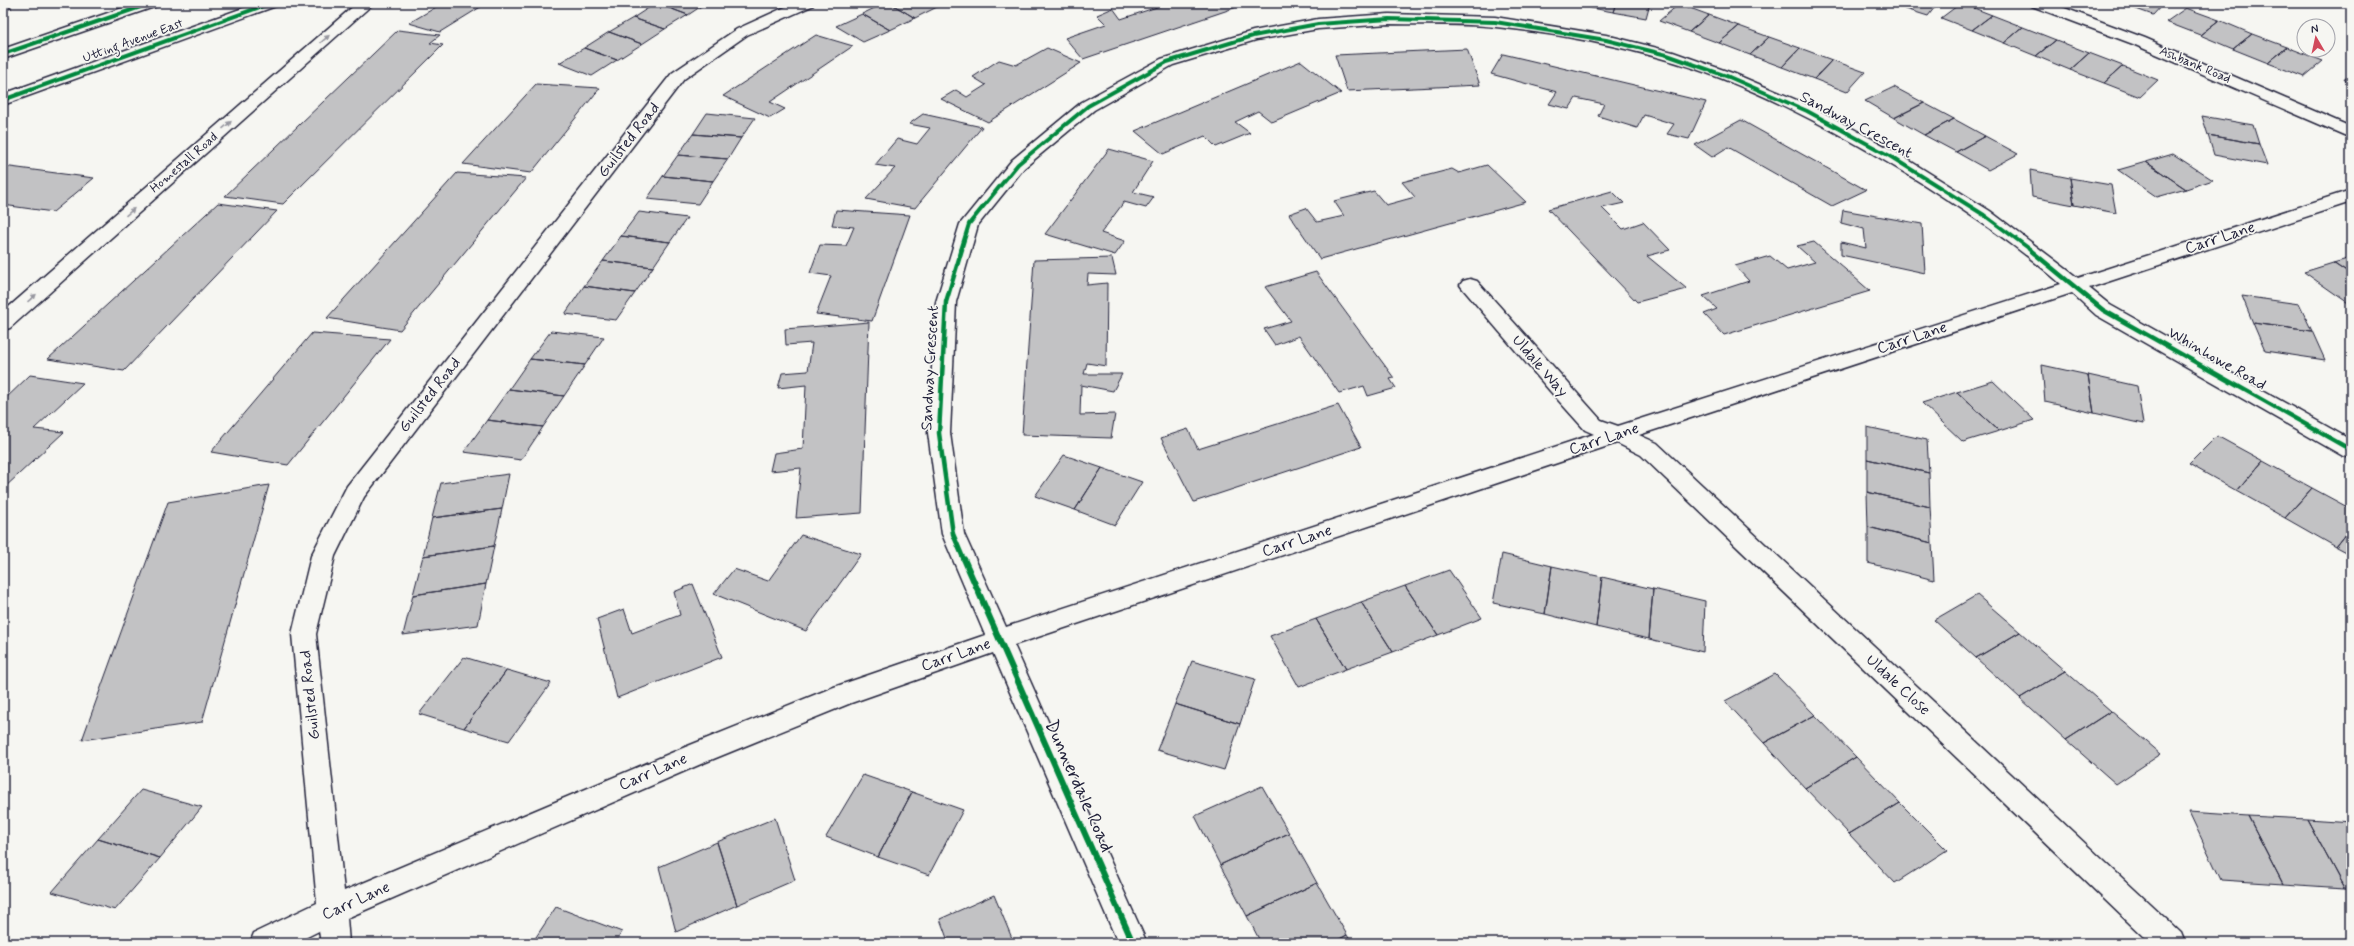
<svg xmlns="http://www.w3.org/2000/svg" width="2354" height="946" font-family="Mynerve,sans-serif">
<style>
.building{fill:#c2c2c4;stroke:#22223b}
.lines{fill:none;stroke-linecap:round;stroke-linejoin:round}
.minor-casing{stroke:#22223b;stroke-width:3}
.minor{fill:#f6f6f2;fill-rule:evenodd}
.cycleway-far2-casing{stroke:#f6f6f2;stroke-width:6}
.cycleway-far1-casing{stroke:#f6f6f2;stroke-width:7}
.cycleway-casing{stroke:#f6f6f2;stroke-width:8}
.cycleway-far2{stroke:#00873e;stroke-width:4}
.cycleway-far1{stroke:#00873e;stroke-width:4.5}
.cycleway{stroke:#00873e;stroke-width:6}
.oneway{fill:#9797a0}
.labels{text-anchor:middle;dominant-baseline:central;stroke-width:3.5;stroke-linejoin:round;paint-order:stroke}
.far-street-label{font-size:13px;fill:#22223b;stroke:#f6f6f2}
.street-label{font-size:16px;fill:#22223b;stroke:#f6f6f2}
.near-street-label{font-size:19px;fill:#22223b;stroke:#f6f6f2}
</style>
<rect width="100%" height="100%" fill="#f6f6f2"/>
<filter id="ink" filterUnits="userSpaceOnUse"><feTurbulence type="fractalNoise" baseFrequency=".025" numOctaves="2"/><feDisplacementMap in="SourceGraphic" scale="8" xChannelSelector="R" yChannelSelector="G"/><feConvolveMatrix kernelMatrix="1 2 1 2 8 2 1 2 1" color-interpolation-filters="sRGB"/></filter>
<g filter="url(#ink)">
<!-- building -->
<path class="building" d="M3,3H8L12,8L3,11Z
M443,3H487L440,32L409,23Z
M656,3H706L688,15Z
M656,3L688,15L665,29L633,18Z
M885,3H890L915,18L890,30L862,14Z
M890,3H936L941,5L915,18Z
M1169,3H1249L1083,59L1065,38L1106,24L1097,15L1113,8L1121,19Z
M1582,3H1616L1613,12L1581,6Z
M1616,3H1650L1646,18L1613,12Z
M1899,3H1938L1928,16L1896,6Z
M1961,3L1992,15L1972,30L1941,18Z
M2119,3H2164L2153,15Z
M1679,4L1709,15L1689,32L1659,21Z
M2186,8L2219,20L2200,35L2166,22Z
M862,14L890,30L863,42L836,26Z
M1709,15L1739,26L1719,43L1689,32Z
M1992,15L2023,27L2004,43L1972,30Z
M633,18L665,29L642,44L609,32Z
M2219,20L2252,34L2233,49L2200,35Z
M1739,26L1769,37L1750,55L1719,43Z
M2023,27L2056,40L2036,56L2004,43Z
M398,30L440,35L430,43L443,45L283,204L225,196Z
M609,32L642,44L617,60L584,48Z
M2252,34L2287,47L2268,63L2233,49Z
M816,35L853,46L770,102L785,109L770,118L723,96Z
M1769,37L1800,48L1782,67L1750,55Z
M2056,40L2089,53L2070,70L2036,56Z
M2287,47L2323,61L2304,77L2268,63Z
M584,48L617,60L592,76L559,63Z
M1047,48L1081,63L988,122L941,99L956,90L967,97L986,85L973,77L999,60L1016,65Z
M1800,48L1832,60L1814,79L1782,67Z
M1467,49L1480,85L1347,91L1335,55Z
M2089,53L2123,66L2104,83L2070,70Z
M1503,54L1706,102L1689,139L1667,134L1674,124L1644,115L1637,128L1598,116L1604,104L1576,98L1569,109L1549,104L1557,92L1491,74Z
M1832,60L1865,72L1847,92L1814,79Z
M1301,61L1341,93L1272,122L1258,111L1235,122L1250,133L1216,147L1205,136L1163,154L1135,131Z
M2123,66L2158,80L2140,97L2104,83Z
M2344,78L2351,79V91Z
M536,84L600,88L531,173L463,164Z
M1894,87L1924,103L1894,118L1865,101Z
M1924,103L1954,119L1924,135L1894,118Z
M707,113L755,118L741,138L693,134Z
M923,114L982,127L915,208L866,199L895,168L875,165L897,139L917,144L930,128L909,124Z
M2202,116L2253,125L2259,144L2208,135Z
M1954,119L1985,136L1956,152L1924,135Z
M1741,120L1866,190L1832,206L1728,147L1712,157L1695,145Z
M693,134L741,138L728,159L678,155Z
M2208,135L2259,144L2267,165L2214,155Z
M1985,136L2018,154L1988,170L1956,152Z
M1109,149L1153,161L1133,192L1154,197L1146,208L1124,202L1101,233L1125,241L1115,255L1045,234Z
M2173,154L2213,180L2186,189L2146,162Z
M678,155L728,159L713,181L663,176Z
M2146,162L2186,189L2157,197L2118,170Z
M1487,165L1526,202L1320,259L1289,214L1306,208L1317,222L1344,216L1334,201L1374,191L1386,205L1415,197L1402,182L1452,169L1459,173Z
M3,166L94,178L53,212L3,205Z
M2030,170L2070,178L2074,205L2032,197Z
M457,173L526,178L400,330L327,318Z
M663,176L713,181L698,204L647,199Z
M2070,178L2111,185L2116,213L2074,205Z
M1612,191L1624,203L1602,208L1623,229L1643,222L1670,250L1647,256L1687,289L1637,302L1548,209Z
M218,203L277,211L124,371L48,359Z
M836,210L910,215L872,321L816,314L831,276L810,273L820,245L846,246L854,227L832,225Z
M1843,210L1922,224L1925,273L1841,255V242L1866,248L1864,229L1841,223Z
M639,212L687,218L670,242L621,236Z
M621,236L670,242L653,267L603,261Z
M1814,242L1870,291L1724,335L1704,314L1717,309L1703,296L1749,281L1735,266L1770,256L1787,270L1815,262L1797,246Z
M1112,258L1116,275L1088,274L1087,285L1107,283L1106,366L1087,363L1084,374H1122L1113,391L1081,385L1080,415L1115,414L1111,438L1022,435L1034,260Z
M2351,258V275L2333,263Z
M603,261L653,267L635,293L584,286Z
M2333,263L2351,275V305L2304,272Z
M1316,272L1394,378L1390,379L1396,388L1368,396L1364,386L1339,393L1299,336L1275,345L1264,329L1291,321L1265,287Z
M584,286L635,293L616,320L565,314Z
M2242,296L2299,304L2312,331L2253,323Z
M869,322L862,513L796,518L801,468L770,471L774,453L803,449L806,385L778,388L782,373L808,371L812,343L786,345L785,329Z
M2253,323L2312,331L2325,360L2265,351Z
M551,331L604,337L585,365L530,359Z
M312,333L390,339L288,465L211,452Z
M530,359L585,365L564,396L509,389Z
M2042,365L2088,375L2094,413L2045,402Z
M30,375L83,383L34,429L64,432L3,489V401Z
M2088,375L2137,386L2143,424L2094,413Z
M1993,381L2034,420L1999,431L1957,392Z
M509,389L564,396L543,427L487,420Z
M1957,392L1999,431L1963,442L1922,403Z
M1338,405L1361,447L1194,502L1161,438L1188,429L1198,449Z
M487,420L543,427L521,460L464,452Z
M1867,427L1927,440L1929,473L1867,459Z
M2217,436L2263,461L2237,491L2189,464Z
M1064,455L1102,468L1075,510L1035,496Z
M1867,459L1929,473L1930,507L1867,492Z
M2263,461L2312,488L2285,518L2237,491Z
M1102,468L1142,482L1115,525L1075,510Z
M509,474L502,509L432,518L441,483Z
M269,485L202,722L82,740L168,502Z
M2312,488L2351,509V528L2336,547L2285,518Z
M1867,492L1930,507L1932,543L1868,527Z
M502,509L494,546L423,556L432,518Z
M1868,527L1932,543L1934,580L1868,563Z
M2351,528V555L2336,547Z
M801,535L861,554L806,631L714,594L734,569L768,581Z
M494,546L486,584L413,595L423,556Z
M1502,554L1552,566L1545,614L1493,603Z
M1552,566L1602,577L1596,627L1545,614Z
M1449,570L1482,618L1438,635L1405,586Z
M1602,577L1653,589L1649,639L1596,627Z
M486,584L478,625L403,635L413,595Z
M693,584L722,657L617,698L597,619L624,609L632,633L680,615L674,592Z
M1405,586L1438,635L1393,652L1361,602Z
M1653,589L1705,601L1703,652L1649,639Z
M1977,595L2020,632L1976,658L1934,620Z
M1361,602L1393,652L1346,669L1316,619Z
M1316,619L1346,669L1299,687L1270,636Z
M2020,632L2065,671L2020,698L1976,658Z
M464,657L507,670L464,728L419,714Z
M1192,661L1255,679L1240,724L1175,704Z
M507,670L551,683L509,741L464,728Z
M2065,671L2111,711L2066,740L2020,698Z
M1775,674L1815,715L1764,743L1725,701Z
M1175,704L1240,724L1224,770L1157,750Z
M2111,711L2161,754L2116,784L2066,740Z
M1815,715L1856,757L1805,788L1764,743Z
M1856,757L1900,803L1849,834L1805,788Z
M863,775L912,792L878,857L826,837Z
M1262,786L1289,833L1220,865L1195,816Z
M141,790L202,807L160,858L98,839Z
M912,792L963,810L929,875L878,857Z
M1900,803L1947,850L1895,883L1849,834Z
M2189,812L2248,816L2283,884L2221,880Z
M2248,816L2307,819L2344,888L2283,884Z
M775,818L795,880L737,905L717,842Z
M2307,819L2351,822V889L2344,888Z
M1289,833L1317,883L1247,916L1220,865Z
M98,839L160,858L115,910L52,892Z
M717,842L737,905L676,932L659,867Z
M1317,883L1347,935L1332,943H1261L1247,916Z
M994,895L1014,943H944L948,941L940,919Z
M556,907L622,932L615,943H532Z
M1347,935L1352,943H1332Z"/>
<g class="lines">
<defs>
<path id="minor" d="M137,3H160L157,6L3,59V49Z
M257,3H279L276,6L3,105V94Z
M357,3H374L10,328L3,330V312Z
M794,3H815L812,6L747,35L684,79L364,497L335,556L316,634L344,891L683,748L834,687L985,635L942,534L928,433L936,302L960,224L1012,160L1082,102L1161,59L1253,31L1318,19L1389,14L1495,17L1606,35L1673,52L1735,74L1813,107L1894,151L1990,211L2078,278L2351,190V202L2089,288L2110,305L2351,440V458L2343,456L2096,315L2072,293L1639,435L1657,443L2181,933L2185,943H2150L1641,455L1617,443L1014,645L1147,943H1118L993,653L851,703L701,764L347,918L349,943H321L319,931L295,943H250L254,933L317,903L292,634L311,556L347,486L672,73L737,29ZM1389,24C1424,25 1461,23 1496,27C1551,33 1607,43 1660,58C1751,83 1843,134 1923,184C1971,215 2018,246 2061,284L1618,426L1601,420L1477,281L1470,279L1463,281L1460,285L1463,289L1550,391L1585,430L1594,434L1006,627L964,534L950,433L956,302L978,225L1024,168L1094,110L1173,65L1256,40L1318,29Z
M2029,3H2051L2145,38L2351,127V138L2133,44L2032,6Z"/>
</defs>
<!-- minor casing -->
<use href="#minor" class="minor-casing"/>
<!-- minor -->
<use href="#minor" class="minor"/>
<defs>
<path id="cycleway-far2" d="M3,54L152,3
M3,100L271,3
M961,250L969,224L1018,164L1088,106L1167,62L1253,36L1318,24L1389,19L1495,22L1606,40L1667,55L1729,77L1807,111L1888,155L1984,215L2031,250"/>
<path id="cycleway-far1" d="M962,249L946,302L939,433L953,534L964,560
M2029,249L2103,310L2351,450"/>
<path id="cycleway" d="M964,559L1133,943"/>
</defs>
<!-- cycleway-far2 casing -->
<use href="#cycleway-far2" class="cycleway-far2-casing"/>
<!-- cycleway-far1 casing -->
<use href="#cycleway-far1" class="cycleway-far1-casing"/>
<!-- cycleway casing -->
<use href="#cycleway" class="cycleway-casing"/>
<!-- cycleway-far2 -->
<use href="#cycleway-far2" class="cycleway-far2"/>
<!-- cycleway-far1 -->
<use href="#cycleway-far1" class="cycleway-far1"/>
<!-- cycleway -->
<use href="#cycleway" class="cycleway"/>
</g>
<!-- one-way arrows -->
<defs><path id="oneway-solid" d="M-6-.8H1V-3.2L6.5 0L1 3.2V.8H-6Z"/></defs>
<g class="oneway">
<use href="#oneway-solid" transform="translate(325 39) rotate(-41)"/>
<use href="#oneway-solid" transform="translate(227 125) rotate(-41)"/>
<use href="#oneway-solid" transform="translate(130 212) rotate(-41)"/>
<use href="#oneway-solid" transform="translate(32 298) rotate(-41)"/>
</g>
</g>
<g class="labels">
<!-- far-street labels -->
<g class="far-street-label">
<text transform="translate(133 41) rotate(-20)">Utting Avenue East</text>
<text transform="translate(2195 65) rotate(23)">Ashbank Road</text>
<text transform="translate(184 163) rotate(-41)">Homestall Road</text>
</g>
<!-- street labels -->
<g class="street-label">
<text transform="translate(1856 125) rotate(28)">Sandway Crescent</text>
<text transform="translate(629 140) rotate(-52)">Guilsted Road</text>
<text transform="translate(2220 238) rotate(-18)">Carr Lane</text>
<text transform="translate(1912 338) rotate(-18)">Carr Lane</text>
<text transform="translate(2217 359) rotate(30)">Whinhowe Road</text>
<text transform="translate(1540 366) rotate(49)">Uldale Way</text>
<text transform="translate(930 368) rotate(-87)">Sandway Crescent</text>
<text transform="translate(430 395) rotate(-52)">Guilsted Road</text>
<text transform="translate(1604 439) rotate(-18)">Carr Lane</text>
<text transform="translate(1297 541) rotate(-18)">Carr Lane</text>
<text transform="translate(956 655) rotate(-19)">Carr Lane</text>
<text transform="translate(1898 685) rotate(43)">Uldale Close</text>
<text transform="translate(310 695) rotate(-96)">Guilsted Road</text>
<text transform="translate(653 772) rotate(-23)">Carr Lane</text>
<text transform="translate(356 901) rotate(-24)">Carr Lane</text>
</g>
<!-- near-street labels -->
<g class="near-street-label">
<text transform="translate(1079 786) rotate(66)">Dunnerdale Road</text>
</g>
</g>
<!-- margin -->
<rect width="2354" height="946" fill="none" stroke="#f6f6f2" stroke-width="16"/>
<rect x="8" y="8" width="2338" height="930" fill="none" stroke="#22223b" stroke-width="1.5" filter="url(#ink)"/>
<!-- north arrow -->
<g transform="translate(2316 38) rotate(351)"><circle r="19" fill="#f6f6f2" stroke="#a1a1a9"/>
<path d="M0-3L7 15L0 10L-7 15Z" fill="#d1495b"/>
<text y="-6" font-size="11" font-weight="bold" text-anchor="middle" fill="#22223b">N</text>
</g>
</svg>
